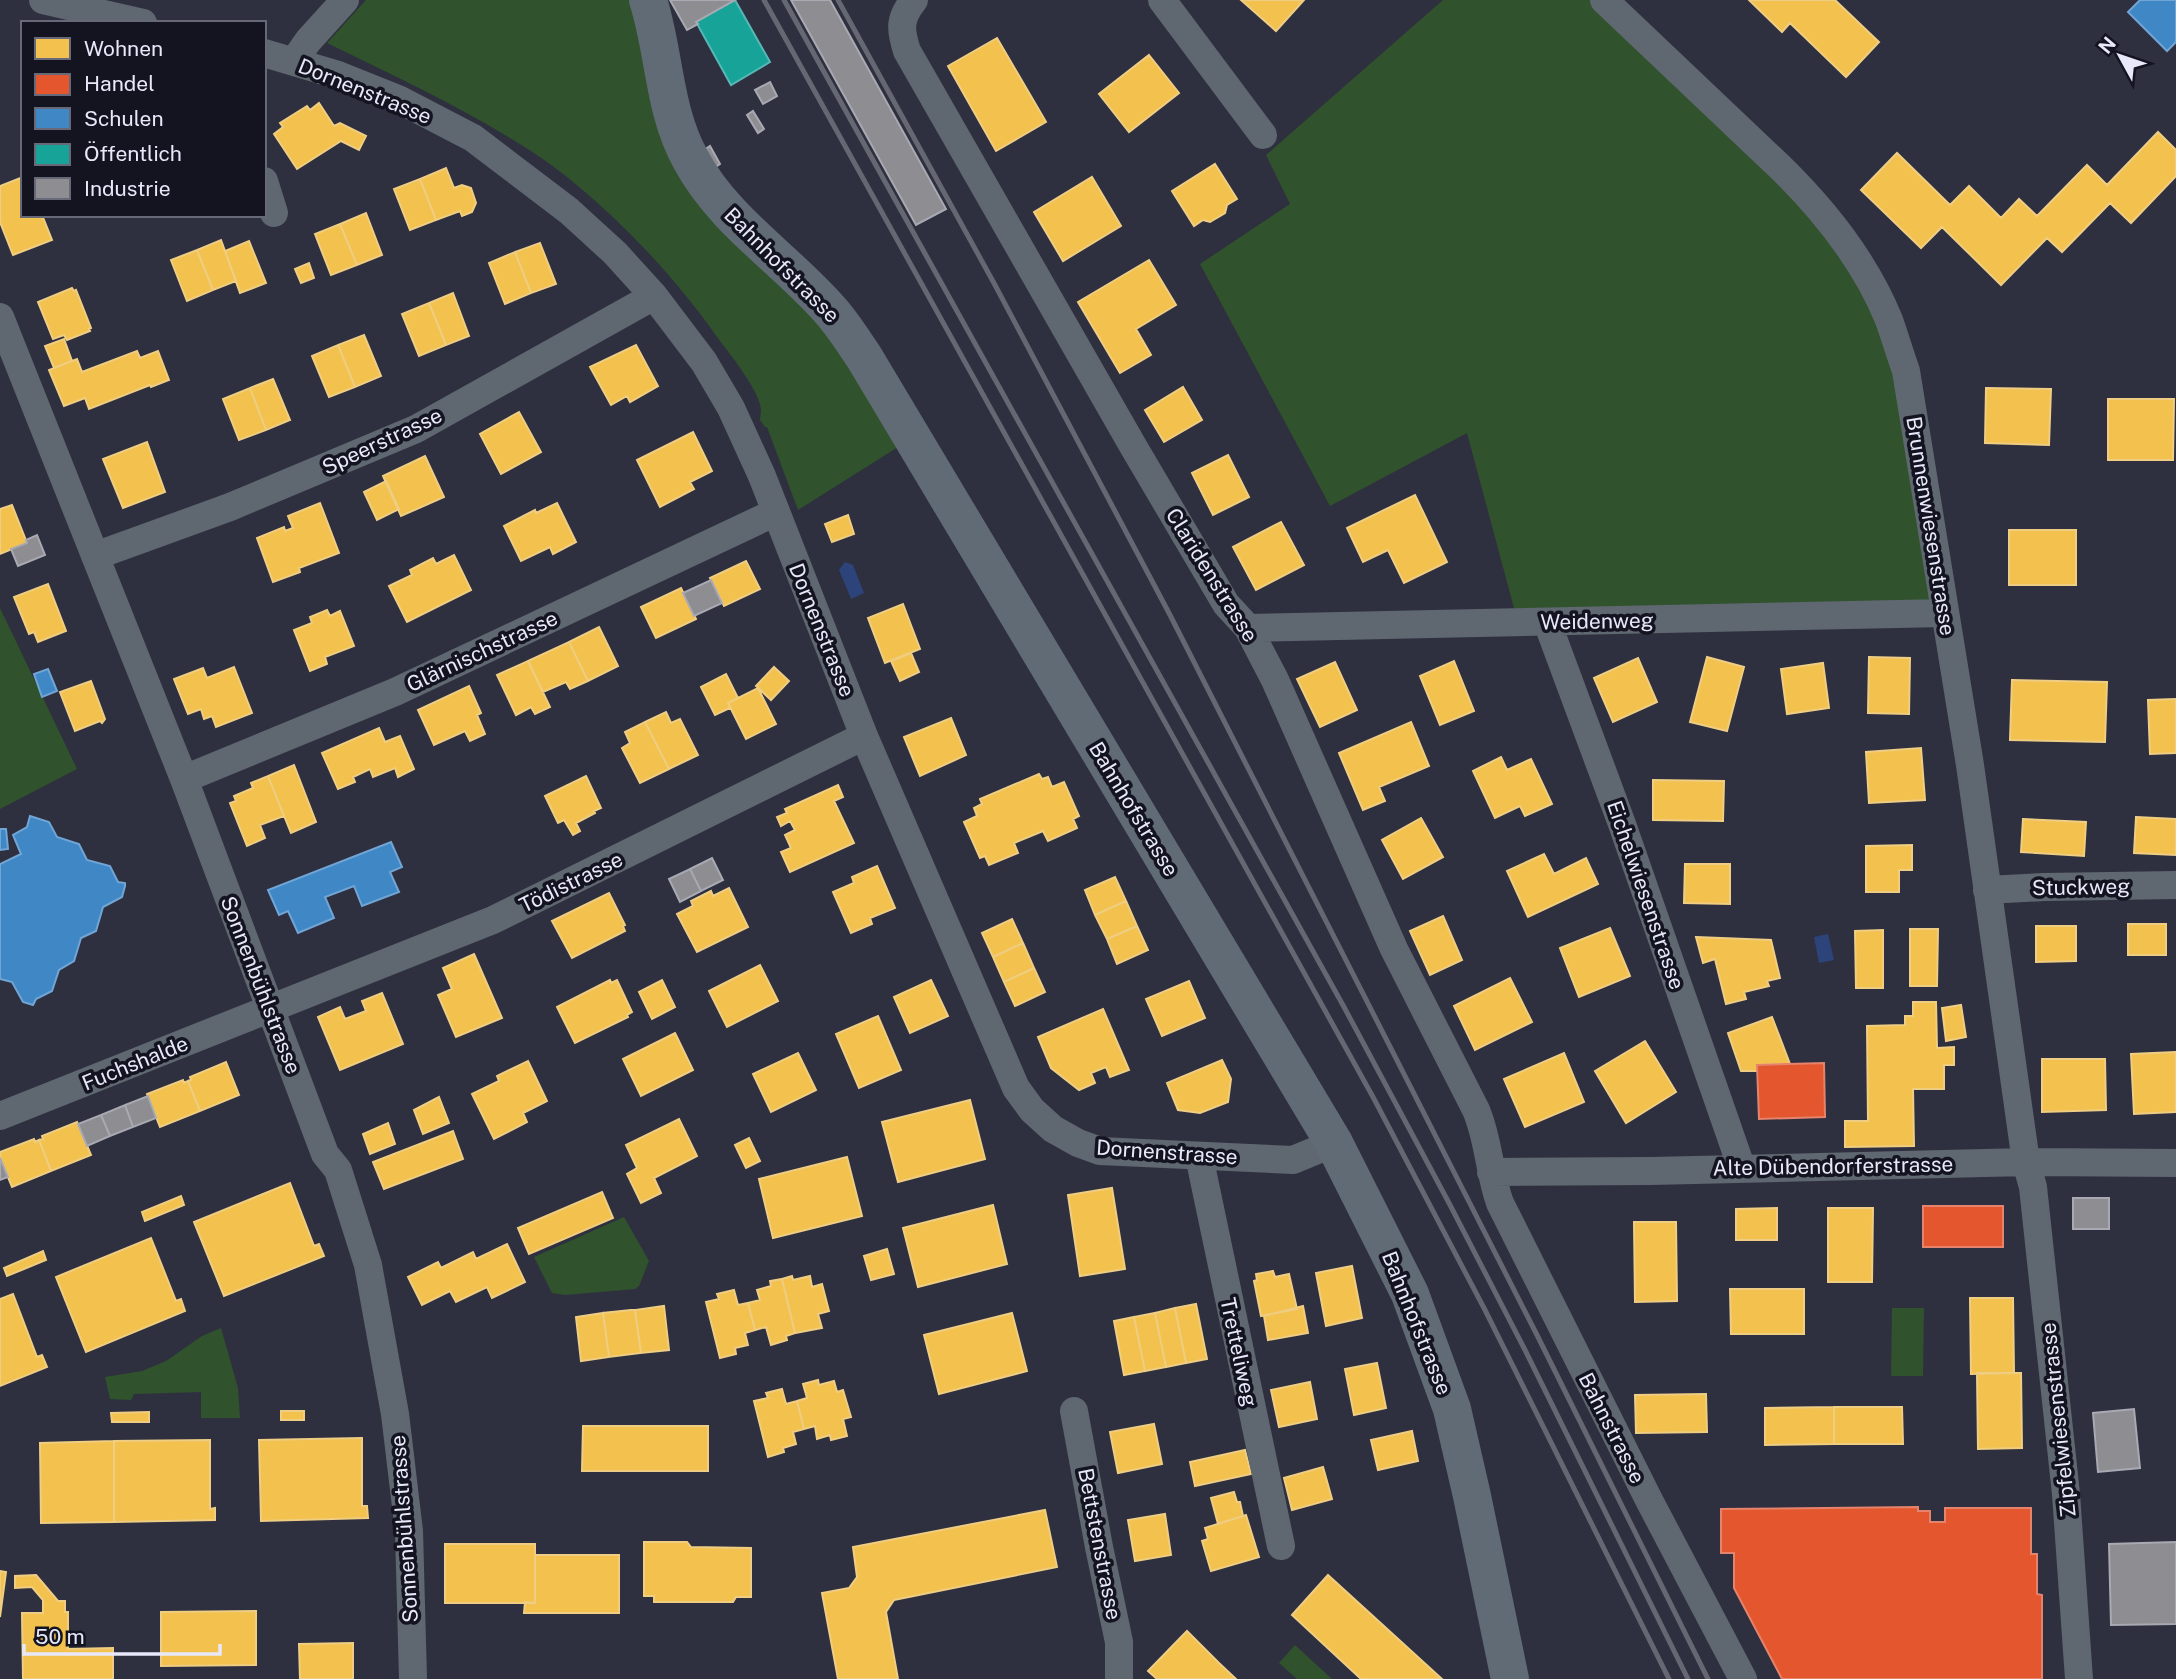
<svg xmlns="http://www.w3.org/2000/svg" width="2176" height="1679" font-family="'Public Sans',sans-serif">
<style>
.green{fill:#30522c}
.water{fill:#2c4479}
.homes{fill:#f2c14e;stroke:#efcd82;stroke-width:2}
.shops{fill:#e4572e;stroke:#e5836c;stroke-width:2}
.schools{fill:#3f88c5;stroke:#71a5d5;stroke-width:2}
.public{fill:#17a398;stroke:#55b8b6;stroke-width:2}
.industry{fill:#8d8d92;stroke:#a8a9b2;stroke-width:2}
.lines{fill:none;stroke-linecap:round;stroke-linejoin:round}
.street{stroke:#5f6771;stroke-width:28}
.secondary{stroke:#616b75;stroke-width:38}
.rail{stroke:#656872;stroke-width:5}
.labels{text-anchor:middle;dominant-baseline:central;stroke-width:7;stroke-linejoin:round;paint-order:stroke}
.street-label{font-size:21px;fill:#e7e9fb;stroke:#131420}
</style>
<rect width="100%" height="100%" fill="#2f303f"/>
<!-- green -->
<path class="green" d="M366,0H629L671,141L823,317L906,442L798,510L767,427H765L760,420C760,417 761,414 761,410C760,391 729,353 717,337C672,272 600,197 534,153C468,110 397,77 327,43Z
M1443,0H1604L1780,167L1888,318L1945,613L1518,623L1467,433L1330,506L1200,264L1290,204L1266,155Z
M0,608L77,769L0,809Z
M624,1217L649,1261L639,1286L635,1289L565,1295L552,1293L534,1257Z
M1892,1308H1924L1923,1376H1891Z
M221,1328L238,1388L240,1418H201V1392L134,1394L131,1400L110,1399L105,1377L142,1371L166,1361L202,1336Z
M1295,1645L1332,1679H1297L1279,1663Z"/>
<!-- water -->
<path class="water" d="M845,562L853,565L864,593L851,599L839,570Z
M1828,934L1834,960L1819,963L1814,937Z"/>
<!-- homes -->
<path class="homes" d="M1241,0H1304L1276,31Z
M1749,0H1835L1879,42L1846,77L1790,23L1782,32Z
M997,38L1046,122L996,151L948,66Z
M1149,55L1179,93L1129,132L1099,94Z
M319,103L334,126L340,123L366,136L359,150L341,141L297,169L274,134L283,127L280,123L307,106L310,110Z
M2158,132L2176,150V176L2131,223L2110,203L2062,252L2047,238L2001,285L1942,227L1921,248L1861,190L1897,153L1950,205L1969,186L2001,218L2019,199L2037,216L2087,165L2107,185Z
M1215,164L1237,199L1227,205L1225,213L1210,222L1203,220L1194,226L1172,191Z
M446,168L454,188L462,185L471,188L476,203L472,212L462,216L460,211L436,220L420,179Z
M23,177V215H42L52,240L13,255L0,222V186Z
M1092,177L1121,226L1063,261L1034,212Z
M420,179L436,220L410,230L394,189Z
M366,213L382,255L357,265L340,224Z
M340,224L357,265L331,275L315,234Z
M221,240L236,281L213,290L197,250Z
M249,241L266,283L240,293L225,251Z
M540,243L556,284L531,293L515,252Z
M197,250L213,290L187,301L171,260Z
M515,252L531,293L505,304L489,263Z
M1149,260L1176,305L1136,329L1151,355L1120,373L1078,302Z
M309,263L314,278L301,283L295,269Z
M72,288L74,291L76,290L91,328L89,329L90,331L67,340L64,335L53,339L38,302Z
M453,293L469,336L446,345L429,303Z
M429,303L446,345L419,356L402,314Z
M364,335L381,376L355,387L338,345Z
M64,339L72,361L54,368L45,346Z
M338,345L355,387L329,397L312,356Z
M636,345L658,386L630,402L627,396L611,405L590,367Z
M137,351L140,358L158,351L169,380L151,387L150,385L89,409L85,398L64,406L49,370L77,359L82,372Z
M273,379L290,420L266,430L250,388Z
M1183,387L1202,420L1164,442L1145,410Z
M250,388L266,430L239,440L223,399Z
M1986,388L2051,389L2049,445L1985,443Z
M2108,399H2174L2173,460H2108Z
M519,412L541,452L501,474L480,434Z
M693,432L712,471L690,482L694,489L660,507L637,460Z
M147,442L165,492L123,508L103,459Z
M1228,455L1249,497L1213,515L1192,473Z
M425,456L444,497L401,516L383,476Z
M386,481L399,509L377,520L364,492Z
M1415,495L1447,562L1404,583L1388,550L1363,562L1347,528Z
M320,503L339,553L299,568L300,572L273,582L257,538L284,527L285,531L293,528L288,516Z
M557,503L576,542L553,554L550,547L521,561L504,526L535,510L536,513Z
M12,505L27,543L0,554V509Z
M848,515L854,534L832,542L825,524Z
M1281,522L1304,565L1256,590L1233,547Z
M2009,530H2076V585H2009Z
M454,555L471,590L407,622L389,586L412,575L410,570L433,558L436,564Z
M746,561L760,589L724,606L710,578Z
M48,584L66,631L38,642L34,632L29,634L14,597Z
M681,588L696,619L656,638L641,607Z
M903,604L920,649L885,663L868,618Z
M327,610L330,616L340,611L354,646L325,657L327,664L310,671L294,630L312,623L310,617Z
M599,627L618,666L588,681L569,642Z
M569,642L588,681L570,689L566,682L543,692L528,661Z
M911,653L919,672L900,681L891,661Z
M1707,657L1744,667L1727,731L1690,722Z
M1869,657L1910,658L1909,714L1868,713Z
M1638,658L1657,702L1613,722L1594,678Z
M528,661L550,707L535,714L531,707L516,715L497,675Z
M1454,661L1474,711L1440,725L1420,676Z
M1335,662L1357,710L1320,727L1297,679Z
M1823,663L1829,708L1787,714L1781,669Z
M234,667L252,713L216,727L212,716L204,719L201,709L188,714L174,679L203,668L207,678Z
M774,667L789,681L771,700L756,686Z
M726,674L738,698L728,703L730,708L715,715L701,687Z
M2012,680L2107,682L2105,742L2010,740Z
M91,681L105,719L102,723L100,721L75,731L60,692Z
M469,686L481,713L477,715L485,734L470,741L465,731L434,745L418,710Z
M758,688L776,724L746,739L728,703Z
M2176,699V753L2150,754L2148,700Z
M666,712L671,723L680,719L698,755L669,769L645,722Z
M951,718L966,755L920,776L904,737Z
M645,722L669,769L640,783L622,748L630,743L625,732Z
M1411,722L1429,766L1379,787L1385,801L1363,810L1339,753Z
M379,728L385,742L400,736L414,769L398,777L395,768L373,777L370,769L353,777L355,782L338,789L322,753Z
M1921,748L1925,800L1869,803L1866,752Z
M1501,757L1507,770L1531,759L1552,804L1525,816L1520,806L1495,818L1473,771Z
M294,765L316,822L291,833L268,776Z
M1039,774L1042,779L1048,777L1052,787L1064,782L1079,816L1073,819L1077,828L1048,841L1043,831L1014,843L1018,853L989,865L985,856L980,858L964,822L977,816L974,808L982,804L980,799Z
M268,776L284,816L260,825L265,838L247,846L230,803L236,801L234,796L253,788L251,783Z
M586,776L601,808L594,811L595,813L576,823L580,831L573,835L564,820L558,823L545,796Z
M1653,780L1724,781L1723,821L1653,820Z
M838,785L843,797L834,801L854,843L790,872L781,852L791,848L785,835L795,830L790,821L781,826L777,817L787,813L785,809Z
M2136,817L2176,819V855L2134,853Z
M1421,818L1443,857L1403,879L1382,840Z
M2023,819L2086,822L2084,856L2021,852Z
M1912,845V870H1899V892H1866V846Z
M1544,854L1554,874L1586,858L1598,884L1528,917L1507,871Z
M1685,864H1730V904L1684,903Z
M877,866L895,908L870,918L872,924L851,933L833,892L854,883L852,877Z
M1115,877L1126,901L1095,915L1085,890Z
M729,888L748,927L697,952L677,914L693,906L691,901L711,891L713,896Z
M609,893L625,925L623,926L625,931L572,958L552,921Z
M1126,901L1137,926L1107,939L1095,915Z
M1443,916L1462,960L1430,975L1410,931Z
M1012,919L1023,943L993,957L982,933Z
M2128,924H2166V955H2128Z
M1137,926L1148,950L1117,964L1107,939Z
M2036,926H2076V961L2036,962Z
M1610,928L1630,976L1579,997L1560,948Z
M1910,929H1938L1937,986H1910Z
M1883,930V988H1856L1855,931Z
M1696,937L1771,940L1780,978L1767,981L1769,986L1744,992L1746,999L1726,1004L1715,959L1703,963Z
M1023,943L1034,968L1004,982L993,957Z
M474,954L502,1018L456,1037L438,995L452,989L443,968Z
M760,965L778,1001L727,1027L709,991Z
M1034,968L1045,992L1015,1006L1004,982Z
M1510,978L1532,1022L1475,1050L1454,1006Z
M610,980L611,983L617,980L632,1012L627,1015L628,1017L575,1043L557,1007Z
M662,980L675,1007L652,1019L639,992Z
M931,980L948,1016L910,1033L894,997Z
M1189,981L1205,1018L1162,1036L1146,999Z
M382,993L403,1044L340,1070L318,1017L340,1007L345,1019L366,1011L362,1001Z
M1913,1002H1936L1937,1048L1954,1047V1065H1944V1089H1913L1914,1146L1845,1147V1121H1868L1867,1026L1905,1025V1016H1913Z
M1961,1005L1966,1037L1946,1041L1942,1008Z
M1103,1009L1129,1070L1110,1077L1106,1067L1091,1073L1095,1083L1079,1090L1051,1068L1038,1037Z
M878,1016L901,1070L859,1088L836,1034Z
M1772,1017L1790,1064L1757,1065L1758,1071H1741L1728,1033Z
M675,1033L693,1070L641,1096L623,1059Z
M1645,1041L1676,1092L1626,1123L1595,1071Z
M2176,1052V1112L2134,1114L2131,1054Z
M798,1053L816,1090L771,1112L753,1074Z
M1564,1053L1584,1102L1525,1127L1504,1079Z
M2042,1059H2105L2106,1110L2042,1112Z
M1222,1060L1231,1079L1228,1102L1200,1113L1178,1110L1167,1083Z
M528,1061L547,1101L523,1113L527,1122L494,1139L472,1094L499,1081L497,1076Z
M226,1062L239,1095L200,1111L188,1081L191,1080L190,1077Z
M183,1080L184,1083L188,1081L200,1111L160,1127L147,1094Z
M439,1097L449,1123L423,1134L414,1110Z
M970,1100L985,1159L898,1182L882,1122Z
M679,1119L697,1156L654,1178L661,1193L641,1203L627,1174L637,1168L626,1145Z
M77,1122L91,1155L51,1171L39,1140L43,1139L42,1136Z
M388,1123L395,1144L370,1154L363,1134Z
M453,1131L463,1159L384,1189L373,1162Z
M749,1138L760,1161L746,1168L735,1145Z
M34,1139L35,1142L39,1140L51,1171L12,1187L0,1158V1152Z
M847,1157L862,1216L773,1238L759,1179Z
M290,1183L314,1246L319,1244L324,1256L224,1296L194,1222Z
M1112,1188L1125,1269L1080,1276L1068,1195Z
M602,1192L613,1218L529,1254L518,1228Z
M181,1196L184,1205L145,1221L142,1212Z
M993,1205L1007,1264L918,1287L903,1228Z
M1777,1208V1240H1736V1209Z
M1828,1208H1873L1872,1282H1828Z
M1634,1222H1676L1677,1301L1635,1302Z
M151,1238L176,1301L181,1299L185,1311L86,1352L56,1277Z
M507,1244L525,1282L492,1298L487,1287L456,1302L450,1291L422,1305L408,1277L438,1262L441,1268L473,1252L476,1259Z
M887,1249L894,1274L871,1280L864,1256Z
M43,1251L46,1260L7,1276L4,1268Z
M1352,1266L1362,1318L1326,1326L1316,1273Z
M1273,1271L1275,1277L1289,1274L1297,1309L1261,1316L1254,1281L1257,1280L1256,1274Z
M792,1276L793,1280L810,1276L812,1287L822,1284L829,1311L818,1314L822,1328L795,1333L782,1279Z
M782,1279L795,1333L786,1336L787,1340L771,1345L766,1327L755,1330L748,1303L760,1300L757,1290L771,1286L770,1281Z
M1730,1289H1804V1334H1731Z
M734,1290L738,1305L748,1303L755,1330L745,1333L748,1345L735,1348L736,1354L720,1358L706,1302L719,1299L717,1294Z
M13,1294L37,1357L42,1355L47,1367L0,1386V1299Z
M1970,1298H2013L2014,1373L1971,1374Z
M1196,1304L1207,1359L1186,1363L1175,1308Z
M664,1306L669,1350L641,1353L635,1310Z
M1303,1306L1308,1333L1268,1340L1264,1316Z
M1175,1308L1186,1363L1166,1367L1155,1313Z
M631,1310H635L641,1353L609,1357L603,1313Z
M603,1313L609,1357L581,1361L576,1317Z
M1012,1313L1027,1371L939,1394L924,1335Z
M1155,1313L1166,1367L1145,1371L1134,1317Z
M1134,1317L1145,1371L1124,1375L1114,1321Z
M1377,1363L1386,1408L1354,1415L1345,1369Z
M1977,1373H2021L2022,1448L1978,1449Z
M818,1380L819,1385L834,1381L837,1392L843,1390L851,1417L843,1419L847,1436L831,1440L830,1435L817,1439L815,1426L804,1429L797,1401L807,1398L803,1384Z
M1310,1382L1317,1419L1279,1427L1271,1390Z
M782,1389L786,1404L797,1401L804,1429L793,1432L796,1444L783,1448L784,1452L768,1457L754,1401L768,1398L766,1393Z
M1706,1394L1707,1432L1636,1433L1635,1395Z
M1834,1407V1444L1765,1445V1408Z
M1834,1407H1902L1903,1444H1834Z
M281,1411H304V1420H281Z
M149,1412V1422H112L111,1413Z
M1154,1424L1162,1464L1118,1473L1110,1432Z
M583,1426H708V1471H582Z
M1412,1431L1418,1461L1378,1470L1371,1440Z
M362,1438V1506H367L368,1518L261,1521L259,1440Z
M210,1440V1509L215,1508V1520L114,1522V1441Z
M114,1441V1522L41,1523L40,1443Z
M1245,1450L1251,1474L1195,1486L1190,1462Z
M1323,1467L1332,1499L1292,1510L1284,1478Z
M1234,1492L1237,1502H1240L1243,1516L1218,1524L1211,1498Z
M1045,1510L1057,1567L894,1600L886,1612L898,1679H838L822,1593L849,1588L857,1577L853,1547Z
M1165,1514L1171,1555L1135,1561L1128,1520Z
M1246,1515L1259,1557L1211,1571L1202,1541L1208,1539L1205,1528Z
M644,1542H687L691,1547L751,1548V1597H736L733,1602H654V1596H644Z
M445,1544H535V1603H445Z
M535,1555H619V1613H524L525,1602L535,1603Z
M0,1571L6,1572L0,1617Z
M36,1575L58,1601H65V1612H68V1649L113,1648V1679H23L22,1613H43V1600L32,1587L15,1588V1576Z
M1328,1575L1408,1648L1442,1679H1361L1292,1615Z
M256,1611V1665L161,1666V1612Z
M1187,1631L1219,1663L1236,1679H1157L1148,1671Z
M353,1643V1679H300L299,1644Z"/>
<!-- shops -->
<path class="shops" d="M1824,1063L1825,1117L1759,1119L1757,1065Z
M1923,1206H2003V1247H1923Z
M1918,1507V1511H1930V1522H1945V1508H2031V1554H2037V1594L2042,1595V1679H1782L1734,1588V1553H1721V1509Z"/>
<!-- schools -->
<path class="schools" d="M2140,0H2176V42L2167,51L2128,12Z
M48,669L57,691L42,697L34,674Z
M30,816L49,822L57,837L79,844L87,860L110,866L118,882L125,883V886L122,897L103,907L96,931L81,938L74,961L59,970L52,991L36,999L33,1005L23,1002L12,982L0,979V864L21,854L13,835L27,827Z
M0,829H6L8,849L0,850Z
M391,842L402,867L390,872L399,892L362,906L354,886L325,897L334,918L298,933L288,911L279,915L268,890Z"/>
<!-- public -->
<path class="public" d="M735,0L770,62L731,85L696,22Z"/>
<!-- industry -->
<path class="industry" d="M670,0H735L696,22L698,24L687,30Z
M791,0H830L946,209L916,225Z
M770,82L777,96L763,104L755,90Z
M753,111L764,129L758,133L747,115Z
M710,146L720,164L714,168L704,150Z
M37,535L45,555L18,566L11,549L27,543L26,540Z
M711,580L722,603L694,616L683,593Z
M712,858L723,880L701,891L690,869Z
M690,869L701,891L680,902L669,879Z
M148,1096L156,1118L133,1127L125,1105Z
M125,1105L133,1127L110,1136L101,1115Z
M101,1115L110,1136L87,1146L78,1124Z
M0,1158L8,1177L0,1180Z
M2073,1198H2109V1229H2073Z
M2134,1409L2140,1468L2098,1472L2093,1413Z
M2176,1542V1624L2111,1625L2109,1544Z"/>
<g class="lines">
<!-- street -->
<path class="street" d="M43,0L143,23
M914,0C899,19 900,29 907,51L1133,446L1226,604L1248,628L1275,680L1394,949L1476,1110C1489,1140 1489,1173 1500,1203L1649,1500L1743,1679
M1162,0L1263,135
M1604,0L1780,167C1825,211 1865,261 1889,320C1895,337 1900,354 1906,371L1970,765L2026,1162L2033,1187L2066,1494L2079,1679
M264,53L338,75L398,99L473,138L569,211L615,253L654,296L704,362L731,408L762,476L864,736L1016,1088L1032,1110L1053,1129L1078,1143L1100,1151L1293,1160L1334,1143
M294,61L308,41L345,0
M264,181L274,213
M0,317L184,779L325,1154L338,1170L368,1265L395,1414L409,1531L413,1679
M95,556L230,507L416,429L654,296
M1547,622L1622,824L1742,1169
M1248,628L1945,613
M184,779L395,692L776,512
M1987,890L2044,887L2176,885
M0,1116L493,920L864,736
M1199,1156L1281,1546
M1491,1172L1651,1171L2026,1162L2176,1163
M1074,1411L1099,1547L1119,1642V1679"/>
<!-- secondary -->
<path class="secondary" d="M648,0C665,53 663,110 691,160C724,221 784,258 829,309C842,323 853,341 864,357L1334,1143L1410,1294L1452,1409L1472,1496L1510,1679"/>
<!-- rail -->
<path class="rail" d="M764,0L1373,1097L1485,1310L1669,1679
M784,0L1344,1007L1449,1203L1524,1348L1688,1679
M838,0L995,285L1169,613L1538,1337L1708,1679"/>
</g>
<g class="labels">
<!-- street labels -->
<g class="street-label">
<text transform="translate(365 91) rotate(22)">Dornenstrasse</text>
<text transform="translate(782 265) rotate(45)">Bahnhofstrasse</text>
<text transform="translate(382 441) rotate(-25)">Speerstrasse</text>
<text transform="translate(1931 526) rotate(81)">Brunnenwiesenstrasse</text>
<text transform="translate(1212 575) rotate(58)">Claridenstrasse</text>
<text transform="translate(1597 621) rotate(-1)">Weidenweg</text>
<text transform="translate(822 630) rotate(68)">Dornenstrasse</text>
<text transform="translate(482 651) rotate(-25)">Glärnischstrasse</text>
<text transform="translate(1134 809) rotate(59)">Bahnhofstrasse</text>
<text transform="translate(571 882) rotate(-26)">Tödistrasse</text>
<text transform="translate(2081 887) rotate(-1)">Stuckweg</text>
<text transform="translate(1646 895) rotate(71)">Eichelwiesenstrasse</text>
<text transform="translate(261 985) rotate(69)">Sonnenbühlstrasse</text>
<text transform="translate(135 1063) rotate(-22)">Fuchshalde</text>
<text transform="translate(1167 1152) rotate(4)">Dornenstrasse</text>
<text transform="translate(1833 1166) rotate(-1)">Alte Dübendorferstrasse</text>
<text transform="translate(1417 1323) rotate(68)">Bahnhofstrasse</text>
<text transform="translate(1239 1352) rotate(78)">Tretteliweg</text>
<text transform="translate(2058 1420) rotate(-96)">Zipfelwiesenstrasse</text>
<text transform="translate(1612 1428) rotate(63)">Bahnstrasse</text>
<text transform="translate(404 1529) rotate(-94)">Sonnenbühlstrasse</text>
<text transform="translate(1100 1544) rotate(79)">Bettstenstrasse</text>
</g>
</g>
<!-- legend -->
<rect x="21" y="21" width="245" height="196" fill="#131420" stroke="#686978" stroke-width="2"/>
<rect x="35" y="38" width="35" height="21" fill="#f2c14e" stroke="#686978" stroke-width="2"/>
<text x="84" y="56" font-size="21" fill="#e7e9fb">Wohnen</text>
<rect x="35" y="74" width="35" height="21" fill="#e4572e" stroke="#686978" stroke-width="2"/>
<text x="84" y="91" font-size="21" fill="#e7e9fb">Handel</text>
<rect x="35" y="108" width="35" height="21" fill="#3f88c5" stroke="#686978" stroke-width="2"/>
<text x="84" y="126" font-size="21" fill="#e7e9fb">Schulen</text>
<rect x="35" y="144" width="35" height="21" fill="#17a398" stroke="#686978" stroke-width="2"/>
<text x="84" y="161" font-size="21" fill="#e7e9fb">Öffentlich</text>
<rect x="35" y="178" width="35" height="21" fill="#8d8d92" stroke="#686978" stroke-width="2"/>
<text x="84" y="196" font-size="21" fill="#e7e9fb">Industrie</text>
<!-- north arrow -->
<g transform="translate(2120 56) rotate(310)" stroke="#131420" stroke-width="5" paint-order="stroke">
<path d="M0-5L12 26L0 18L-12 26Z" fill="#e7e9fb"/>
<text y="-10" font-size="19" font-weight="bold" text-anchor="middle" fill="#e7e9fb">N</text>
</g>
<!-- scale -->
<path d="M24 1644v10h196v-10" fill="none" stroke="#e7e9fb" stroke-width="3.5"/>
<text x="35" y="1644" font-size="21" fill="#e7e9fb" stroke="#131420" stroke-width="5" paint-order="stroke">50 m</text>
</svg>
